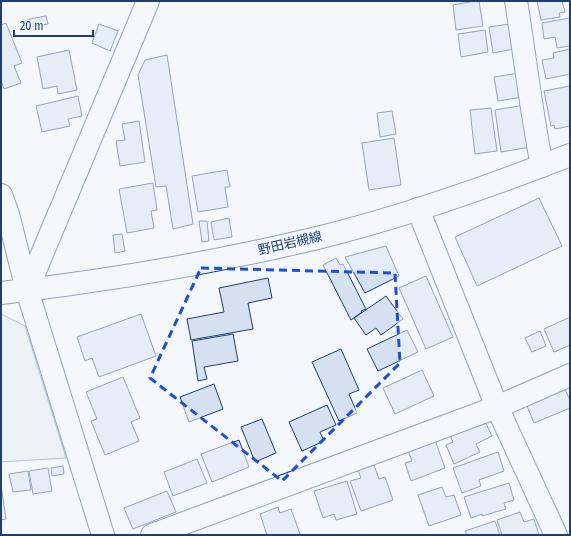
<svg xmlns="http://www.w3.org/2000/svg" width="571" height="536" font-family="'Fira Sans Condensed','Noto Sans JP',sans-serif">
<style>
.parking{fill:#e3e8f0;stroke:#687fa3}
.building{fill:#d5e0f0;stroke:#1d3f73}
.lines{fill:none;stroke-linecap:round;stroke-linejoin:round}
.minor-casing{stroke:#1d3f73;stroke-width:24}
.major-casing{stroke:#1d3f73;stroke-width:24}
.minor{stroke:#f4f7fb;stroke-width:22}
.major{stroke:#f4f7fb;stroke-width:22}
.marked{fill:none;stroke:#1d4ed8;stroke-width:3;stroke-dasharray:8 5;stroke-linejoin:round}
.labels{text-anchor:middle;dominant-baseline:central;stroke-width:3;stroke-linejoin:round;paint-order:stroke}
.street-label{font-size:13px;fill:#1d3f73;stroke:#f4f7fb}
</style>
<rect width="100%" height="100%" fill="#f4f7fb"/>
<!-- parking -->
<path class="parking" d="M1,314L25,326L66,458L1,462Z"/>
<!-- building -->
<path class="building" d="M475,1H479L483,26L456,30L453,5Z
M537,1H562L565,12L559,13L560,17L541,20Z
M46,16L48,24L31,27L29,19Z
M570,18V46L557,48L555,37L544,39L542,23Z
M6,23L22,63L14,66L21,83L4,89L2,83L1,84V25Z
M99,24L118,31L110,51L92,43Z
M510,24L514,49L493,53L489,27Z
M485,30L488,52L461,57L458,34Z
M570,49V74L546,79L542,60L554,58L553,53Z
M69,50L77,90L58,94L57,86L43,89L37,57Z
M167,55L193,224L173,229L166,186L156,187L138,75L145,60Z
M519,73L522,97L498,101L494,77Z
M570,86V126L555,129L554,125L551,126L544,91Z
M78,96L82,116L68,119L70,126L42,132L36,106Z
M525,105L531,147L501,152L495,110Z
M491,108L497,151L475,154L470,110Z
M392,111L396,134L380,137L377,113Z
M139,121L145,162L120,166L116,141L125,140L122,124Z
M394,138L401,185L369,190L362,143Z
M227,170L230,187H225L228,207L198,212L192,176Z
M153,183L157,210L151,211L154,228L127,233L119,189Z
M539,198L562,246L477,286L455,237Z
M229,218L232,237L214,240L211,222Z
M199,221H207L209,241L202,242Z
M122,234L125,251L115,253L113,235Z
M386,246L399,276L365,293L345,257Z
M336,258L340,265L343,264L366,309L361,311L362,312L351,320L323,265Z
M426,276L453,337L426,349L399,288Z
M268,278L272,298L248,303L253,329L191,340L187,319L224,312L219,288Z
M386,296L403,319L381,335L376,328L366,335L354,318Z
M141,314L156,356L99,377L92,358L85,361L77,337Z
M570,317V345L554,352L544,329Z
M407,330L418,352L378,371L367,349Z
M540,331L546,346L532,352L525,338Z
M233,334L238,361L204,367L207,379L198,381L192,341Z
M341,349L359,390L349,394L357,413L339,421L312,362Z
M422,370L434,396L395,414L383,388Z
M123,377L140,418L131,422L139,441L105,455L91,421L97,419L86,392Z
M214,384L223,409L189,422L180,397Z
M563,385L570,400V408L534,423L525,401Z
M327,405L336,425L320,432L324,441L302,451L289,422Z
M262,419L276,453L255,462L241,427Z
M484,419L492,436L476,444L480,452L454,464L446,445L453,442L450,435Z
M239,440L249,467L212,482L201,454Z
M435,440L445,468L411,481L405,463L412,461L408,450Z
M498,452L504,471L479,480L481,486L462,493L453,468Z
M197,459L207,483L173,496L164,472Z
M374,465L379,479L385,477L393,500L361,511L350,481L361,478L358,470Z
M63,466L64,474L52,476L51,468Z
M48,468L52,491L33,494L29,471Z
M28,471L31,490L13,492L9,474Z
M347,481L357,514L336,520L334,514L323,518L314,491Z
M509,483L514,500L504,503L506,509L482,516V514L471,518L464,497Z
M1,485L6,519L1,520Z
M442,487L446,497L454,495L461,515L429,526L418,495Z
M167,491L176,512L133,529L124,508Z
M278,507L280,513L291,509L300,534L296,535H267L260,514Z
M520,512L524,522L534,519L539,535H502L497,520Z
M495,521L500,535H467L465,531Z"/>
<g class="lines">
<defs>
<path id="minor" d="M516,1C525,56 531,111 542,166
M1,195L8,214L27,290L103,535
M418,209L497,407L556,535
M27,290L148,1
M152,535L497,407L570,375"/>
<path id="major" d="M1,293C107,281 213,263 317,238C403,217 488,187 570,155"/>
</defs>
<!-- minor casing -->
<use href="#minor" class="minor-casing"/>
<!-- major casing -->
<use href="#major" class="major-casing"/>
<!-- minor -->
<use href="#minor" class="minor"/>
<!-- major -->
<use href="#major" class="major"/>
</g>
<!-- marked area -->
<path d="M0 0H571V536H0ZM201,268L395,273L400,363L282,481L150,378Z" fill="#f4f7fb" fill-opacity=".55" fill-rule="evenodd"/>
<path class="marked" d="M201,268L395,273L400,363L282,481L150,378Z"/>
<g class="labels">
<!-- street labels -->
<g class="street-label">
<text transform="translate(290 243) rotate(-13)">野田岩槻線</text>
</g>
</g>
<!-- border -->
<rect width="571" height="536" fill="none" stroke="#1d3f73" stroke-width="4"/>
<!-- scale -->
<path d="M14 30v6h79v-6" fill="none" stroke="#1d3f73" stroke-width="2"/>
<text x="20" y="30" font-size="12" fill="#1d3f73" stroke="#f4f7fb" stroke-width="3" paint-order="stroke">20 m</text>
</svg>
